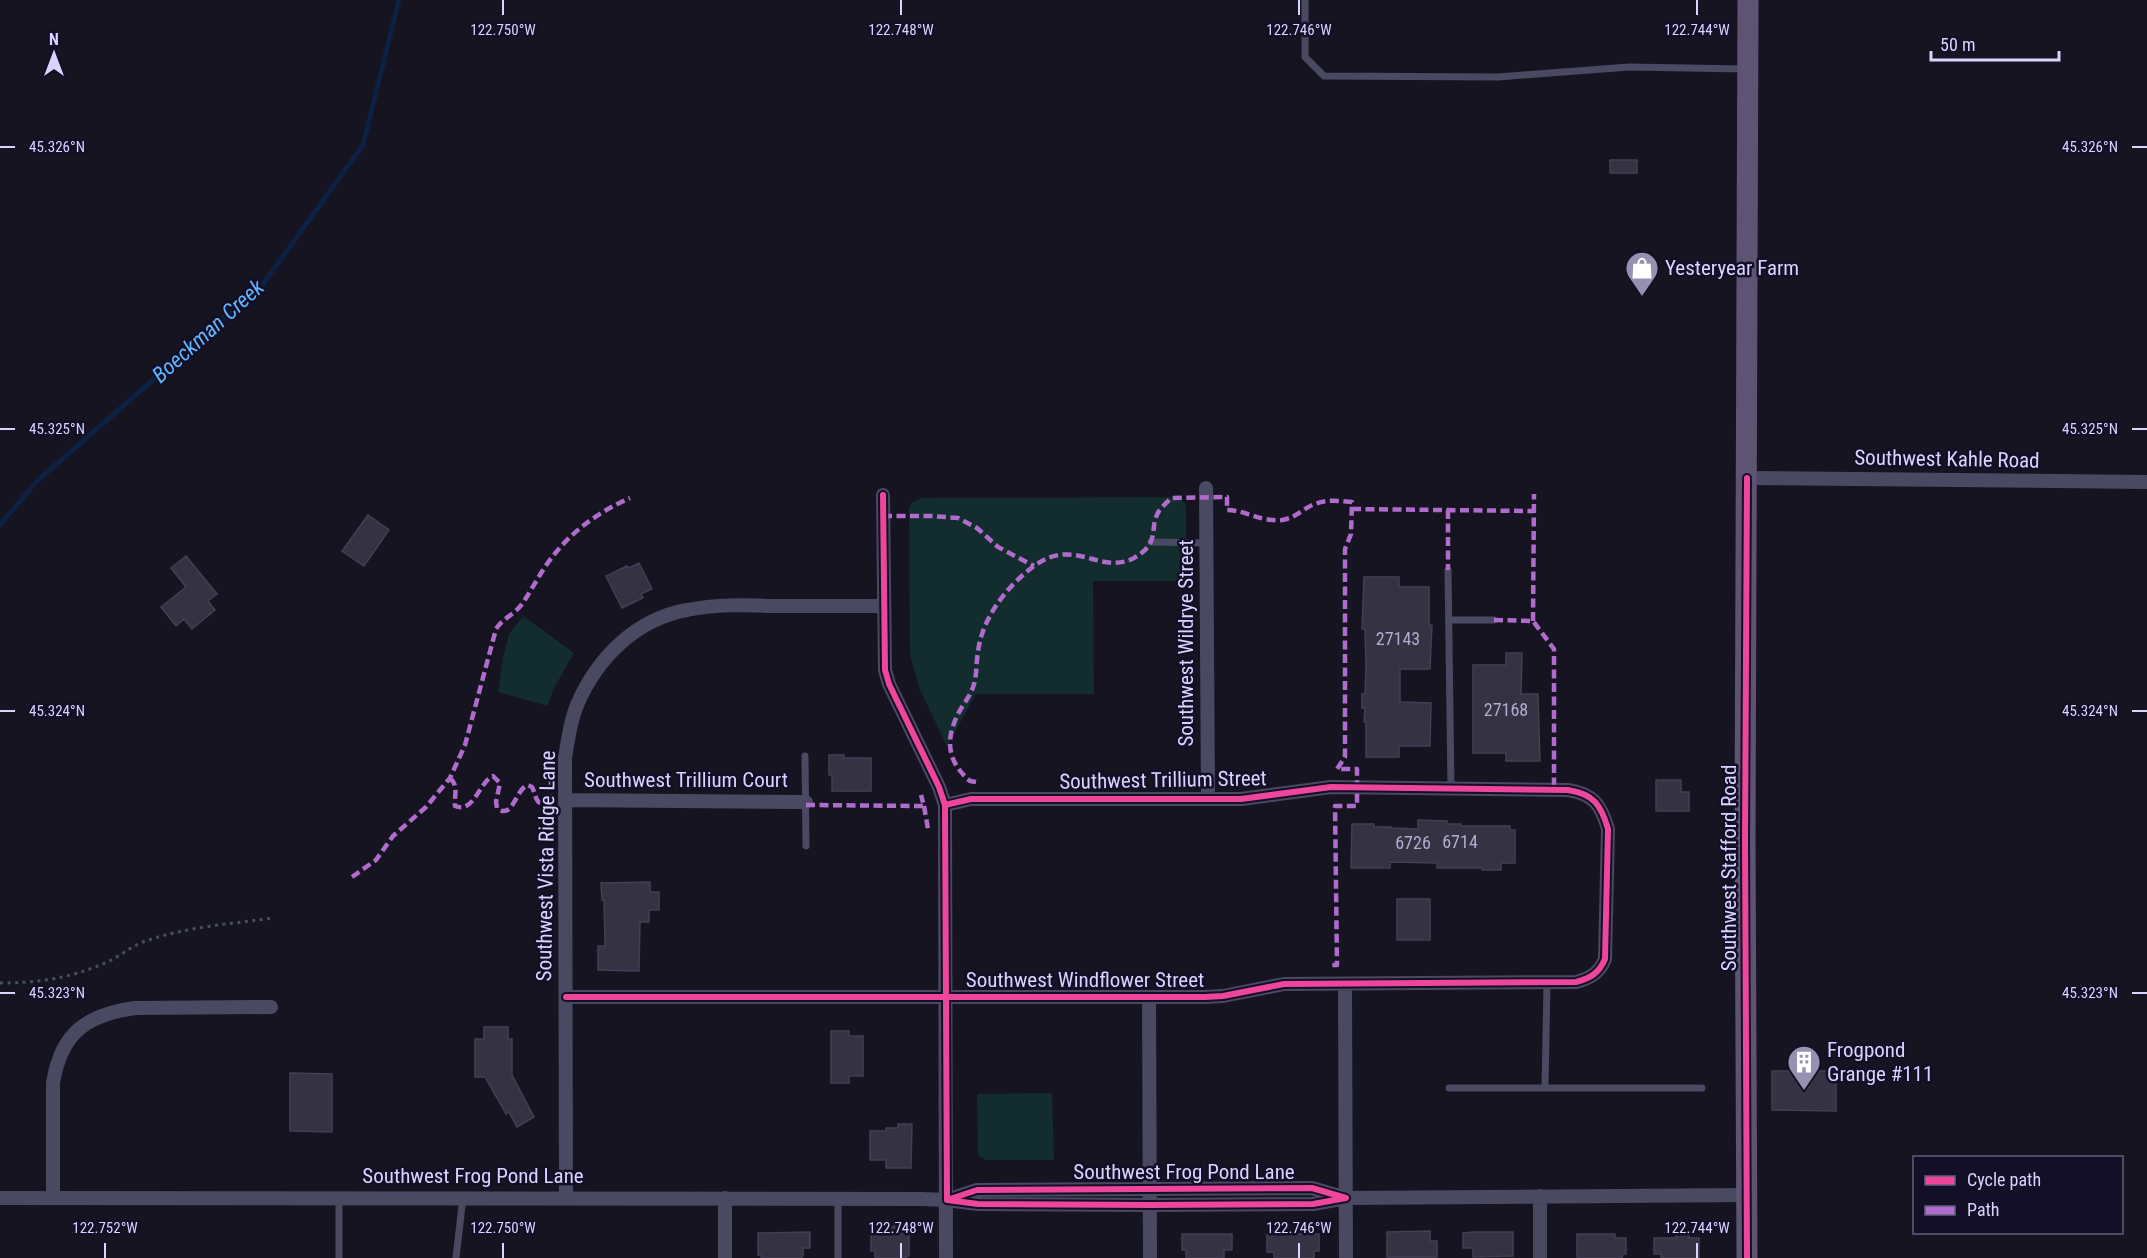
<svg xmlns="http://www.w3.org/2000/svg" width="2147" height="1258" font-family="'Roboto Condensed',sans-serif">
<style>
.green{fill:#132c2d}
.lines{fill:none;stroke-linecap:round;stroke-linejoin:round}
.stream{stroke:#0d2144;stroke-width:5}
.building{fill:#343243;stroke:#433f54;stroke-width:1.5}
.path{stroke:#44505f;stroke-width:3;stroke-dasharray:3 4.5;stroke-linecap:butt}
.lane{stroke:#4a4962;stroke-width:7}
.street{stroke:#4a4962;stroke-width:14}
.primary{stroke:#5e5373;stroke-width:21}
.quiet{stroke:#b06ccc;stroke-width:4.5;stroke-dasharray:9 4.5;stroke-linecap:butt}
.cycleway-casing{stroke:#130f26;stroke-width:10}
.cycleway{stroke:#ed469a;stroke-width:6}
.ticks{fill:none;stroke:#d9d4ff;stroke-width:2}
.labels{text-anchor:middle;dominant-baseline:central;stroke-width:5;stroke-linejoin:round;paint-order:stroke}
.number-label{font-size:18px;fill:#b0acd0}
.poi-label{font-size:21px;fill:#d9d4ff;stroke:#130f26;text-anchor:start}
.street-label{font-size:21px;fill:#d9d4ff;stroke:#130f26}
.water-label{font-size:22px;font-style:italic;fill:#62b6ff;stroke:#130f26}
.ticks-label{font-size:15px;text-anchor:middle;fill:#d9d4ff;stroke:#130f26;stroke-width:5;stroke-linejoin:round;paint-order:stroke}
</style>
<rect width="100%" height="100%" fill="#161421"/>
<!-- green -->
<path class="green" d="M1178,497L1185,503L1186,508V581H1093L1094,694H976L947,746L920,690L910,655L909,510L911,503L921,498Z
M523,616L574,653L553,690L548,706L498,692L503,657L509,634Z
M1052,1093L1054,1160H985L978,1155L977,1094Z"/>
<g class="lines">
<!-- stream -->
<path class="stream" d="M0,525L37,481L263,284L363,145L399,0"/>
</g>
<!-- building -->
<path class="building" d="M1610,160H1637V173H1610Z
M368,515L389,530L364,566L342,551Z
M186,556L217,594L208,601L215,610L192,629L184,619L176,626L161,607L186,587L171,568Z
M639,563L652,589L641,594L643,598L622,608L606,576L627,566L629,568Z
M1364,577H1399V587H1429V625H1432L1430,669H1400V702L1431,703L1430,746H1399V757H1366V722H1364L1365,708H1362V694H1365L1366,669L1365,629H1362Z
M1506,653H1522L1521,694H1538L1540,761H1506V753H1473V665H1506Z
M829,755H844V758H871V791H832V775H829Z
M1656,780H1681V792H1689V811H1656Z
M1418,820L1447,821V824H1461V826H1510V830H1515V863H1501V870H1482V868H1437V863L1390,862V868H1351L1352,824H1374V827H1391V828L1418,829Z
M650,882V892H659V910H649V922H640L639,971L598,970V946H605L604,900H602L601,883Z
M1397,899H1430V940H1397Z
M484,1027H508V1039H512V1075L534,1117L517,1127L509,1112L506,1114L485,1077H475V1039H484Z
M831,1031H849V1036H863V1076H849V1083H831Z
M1772,1071H1836V1111L1772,1110Z
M290,1073L332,1074V1132L290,1131Z
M898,1124H912L911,1168H886V1160H870V1131H886V1128H898Z
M894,1223H909V1256H906V1258H875V1251H871V1233H881V1227H894Z
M1430,1231V1241H1437V1257H1387V1232Z
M810,1232V1248H803V1256L801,1258H761V1255H758V1233Z
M1473,1232H1513V1256L1473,1257V1248H1463V1233Z
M1182,1234H1232V1250H1224V1258H1186V1250H1182Z
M1267,1234H1319V1251H1314V1258H1274V1252H1267Z
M1577,1234H1615V1238H1626V1254H1623L1622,1258H1577Z
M1676,1234H1689V1238H1699V1258H1661V1254H1654V1238H1676Z"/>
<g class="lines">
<!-- path -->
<path class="path" d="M0,983C38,983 72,978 107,962C119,957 130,947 143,942C184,927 230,924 273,918"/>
<!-- lane -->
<path class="lane" d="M1305,0V57L1324,76L1498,77L1629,67L1745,69
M1151,542L1207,543
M1448,570L1451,789
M1449,620H1494
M805,756L806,846
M1449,1088H1702
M1545,1088L1547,982
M339,1258V1197
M456,1258L463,1197
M838,1258V1199"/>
<!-- street -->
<path class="street" d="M1747,478L2147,482
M1206,488L1208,798
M883,495L885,670L889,684L939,787L945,805L946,1258
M565,800L806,802
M1345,984L1346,1258
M566,997H1205L1223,996L1284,984L1576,982C1591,978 1599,973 1605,959L1608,829C1601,805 1594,794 1568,790L1331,787L1241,799H971L945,805
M1149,997L1150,1258
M566,1197L565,758C568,740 570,722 577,705C597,658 636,619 687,610C716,604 745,605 774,606C811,606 847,606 884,606
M0,1198L921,1199L947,1200L978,1204L1150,1205L1313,1204L1346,1198L1312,1188L977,1190L947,1200
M53,1198V1083C61,1033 86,1015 135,1008L271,1007
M1346,1198L1747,1195
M725,1258V1198
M1540,1258V1196"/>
<!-- primary -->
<path class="primary" d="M1747,1258L1745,840L1748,0"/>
<!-- quiet -->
<path class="quiet" d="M1352,509L1534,511
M1448,510V570
M883,516H932L958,518L977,528L998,547L1034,566
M1494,620L1533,621L1554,649V790
M1533,621L1534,494
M450,778C459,786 454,794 455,806C474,814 479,782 493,776L500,783L496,802L497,808C513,821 515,789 528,785L532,787C538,800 534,805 551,804V828
M551,781V804
M976,782L970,781C948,762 945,742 957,716C962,705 971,696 974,684C977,674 976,663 978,652C982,618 1007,586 1034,566C1075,536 1100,576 1134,558C1162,542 1148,528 1159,511C1162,507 1167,502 1171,498L1227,497V510C1246,510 1259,522 1282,520C1296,518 1303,508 1315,504C1327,499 1340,501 1352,502L1351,534L1345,549V757L1337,769H1357V806H1335L1337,965H1328
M806,805L924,806L921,795
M924,806L928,829
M352,877L376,860L393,836L426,807L450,778L465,745L496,629C503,618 515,614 522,604C531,591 538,577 547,564C568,534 596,513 630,498"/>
<defs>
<path id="cycleway" d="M883,495L885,670L889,684L939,787L945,805L947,1200
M566,997H1205L1223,996L1284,984L1576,982C1591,978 1599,973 1605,959L1608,829C1601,805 1594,794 1568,790L1331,787L1241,799H971L945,805
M1312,1188L1346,1198L1313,1204L1150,1205L978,1204L947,1200L977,1190Z
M1747,1258L1745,840L1747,478"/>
</defs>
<!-- cycleway casing -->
<use href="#cycleway" class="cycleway-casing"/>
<!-- cycleway -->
<use href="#cycleway" class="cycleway"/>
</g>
<!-- ticks -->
<path class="ticks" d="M503,0V15M901,0V15M1299,0V15M1697,0V15M0,147H15M2132,147H2147M0,429H15M2132,429H2147M0,711H15M2132,711H2147M0,993H15M2132,993H2147M105,1243V1258M503,1243V1258M901,1243V1258M1299,1243V1258M1697,1243V1258"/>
<!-- icons -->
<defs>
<symbol id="shop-pin" viewBox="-11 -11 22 30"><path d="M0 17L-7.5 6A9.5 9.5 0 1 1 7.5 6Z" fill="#9591b1" stroke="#130f26"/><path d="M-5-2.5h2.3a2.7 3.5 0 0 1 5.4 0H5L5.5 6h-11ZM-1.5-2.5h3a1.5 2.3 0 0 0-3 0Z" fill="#fff"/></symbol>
<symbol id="building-pin" viewBox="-11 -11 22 30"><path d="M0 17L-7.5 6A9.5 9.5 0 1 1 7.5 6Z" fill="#9591b1" stroke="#130f26"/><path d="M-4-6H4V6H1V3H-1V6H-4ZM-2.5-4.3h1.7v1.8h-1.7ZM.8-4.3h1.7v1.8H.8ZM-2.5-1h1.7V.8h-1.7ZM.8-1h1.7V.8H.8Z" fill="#fff"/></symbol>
</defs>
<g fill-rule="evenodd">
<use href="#shop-pin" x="1623" y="249" width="38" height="52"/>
<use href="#building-pin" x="1785" y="1043" width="38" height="52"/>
</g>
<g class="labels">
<!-- number labels -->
<g class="number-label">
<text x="1398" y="638">27143</text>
<text x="1506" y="709">27168</text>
<text x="1460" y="841">6714</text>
<text x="1413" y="842">6726</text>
</g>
<!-- poi labels -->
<g class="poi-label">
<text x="1665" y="268">Yesteryear Farm</text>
<text x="1827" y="1050">Frogpond<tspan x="1827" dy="24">Grange #111</tspan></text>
</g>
<!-- street labels -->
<g class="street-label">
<text transform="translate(1947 459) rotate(1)">Southwest Kahle Road</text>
<text transform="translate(1186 643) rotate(-90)">Southwest Wildrye Street</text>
<text x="686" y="780">Southwest Trillium Court</text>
<text transform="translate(1163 780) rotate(-1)">Southwest Trillium Street</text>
<text transform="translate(546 866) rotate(-89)">Southwest Vista Ridge Lane</text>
<text transform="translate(1729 868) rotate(-90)">Southwest Stafford Road</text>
<text x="1085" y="980">Southwest Windflower Street</text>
<text x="1184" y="1172">Southwest Frog Pond Lane</text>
<text x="473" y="1176">Southwest Frog Pond Lane</text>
</g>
<!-- water labels -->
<g class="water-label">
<text transform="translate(208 331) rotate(-42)">Boeckman Creek</text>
</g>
</g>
<g class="ticks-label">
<text x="503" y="35">122.750°W</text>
<text x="901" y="35">122.748°W</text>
<text x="1299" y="35">122.746°W</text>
<text x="1697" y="35">122.744°W</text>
<text x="57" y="152">45.326°N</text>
<text x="2090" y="152">45.326°N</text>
<text x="57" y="434">45.325°N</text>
<text x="2090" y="434">45.325°N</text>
<text x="57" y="716">45.324°N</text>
<text x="2090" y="716">45.324°N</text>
<text x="57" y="998">45.323°N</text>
<text x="2090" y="998">45.323°N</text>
<text x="105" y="1233">122.752°W</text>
<text x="503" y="1233">122.750°W</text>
<text x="901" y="1233">122.748°W</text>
<text x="1299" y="1233">122.746°W</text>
<text x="1697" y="1233">122.744°W</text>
</g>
<!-- legend -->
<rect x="1913" y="1156" width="210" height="78" fill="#130f26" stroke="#625e7d" stroke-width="1.5"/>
<rect x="1925" y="1176" width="30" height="9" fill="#ed469a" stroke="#625e7d" stroke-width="1.5"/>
<text x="1967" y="1186" font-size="18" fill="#d9d4ff">Cycle path</text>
<rect x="1925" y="1206" width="30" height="9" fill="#b06ccc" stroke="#625e7d" stroke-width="1.5"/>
<text x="1967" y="1216" font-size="18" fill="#d9d4ff">Path</text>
<!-- north arrow -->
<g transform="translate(54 54)" stroke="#130f26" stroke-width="4.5" paint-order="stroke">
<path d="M0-4.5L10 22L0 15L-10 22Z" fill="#d9d4ff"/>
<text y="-9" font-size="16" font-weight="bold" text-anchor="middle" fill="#d9d4ff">N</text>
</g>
<!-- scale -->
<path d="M1931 51v9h128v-9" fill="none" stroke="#d9d4ff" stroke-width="3"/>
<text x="1940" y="51" font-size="18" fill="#d9d4ff" stroke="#130f26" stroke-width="4.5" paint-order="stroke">50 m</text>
</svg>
